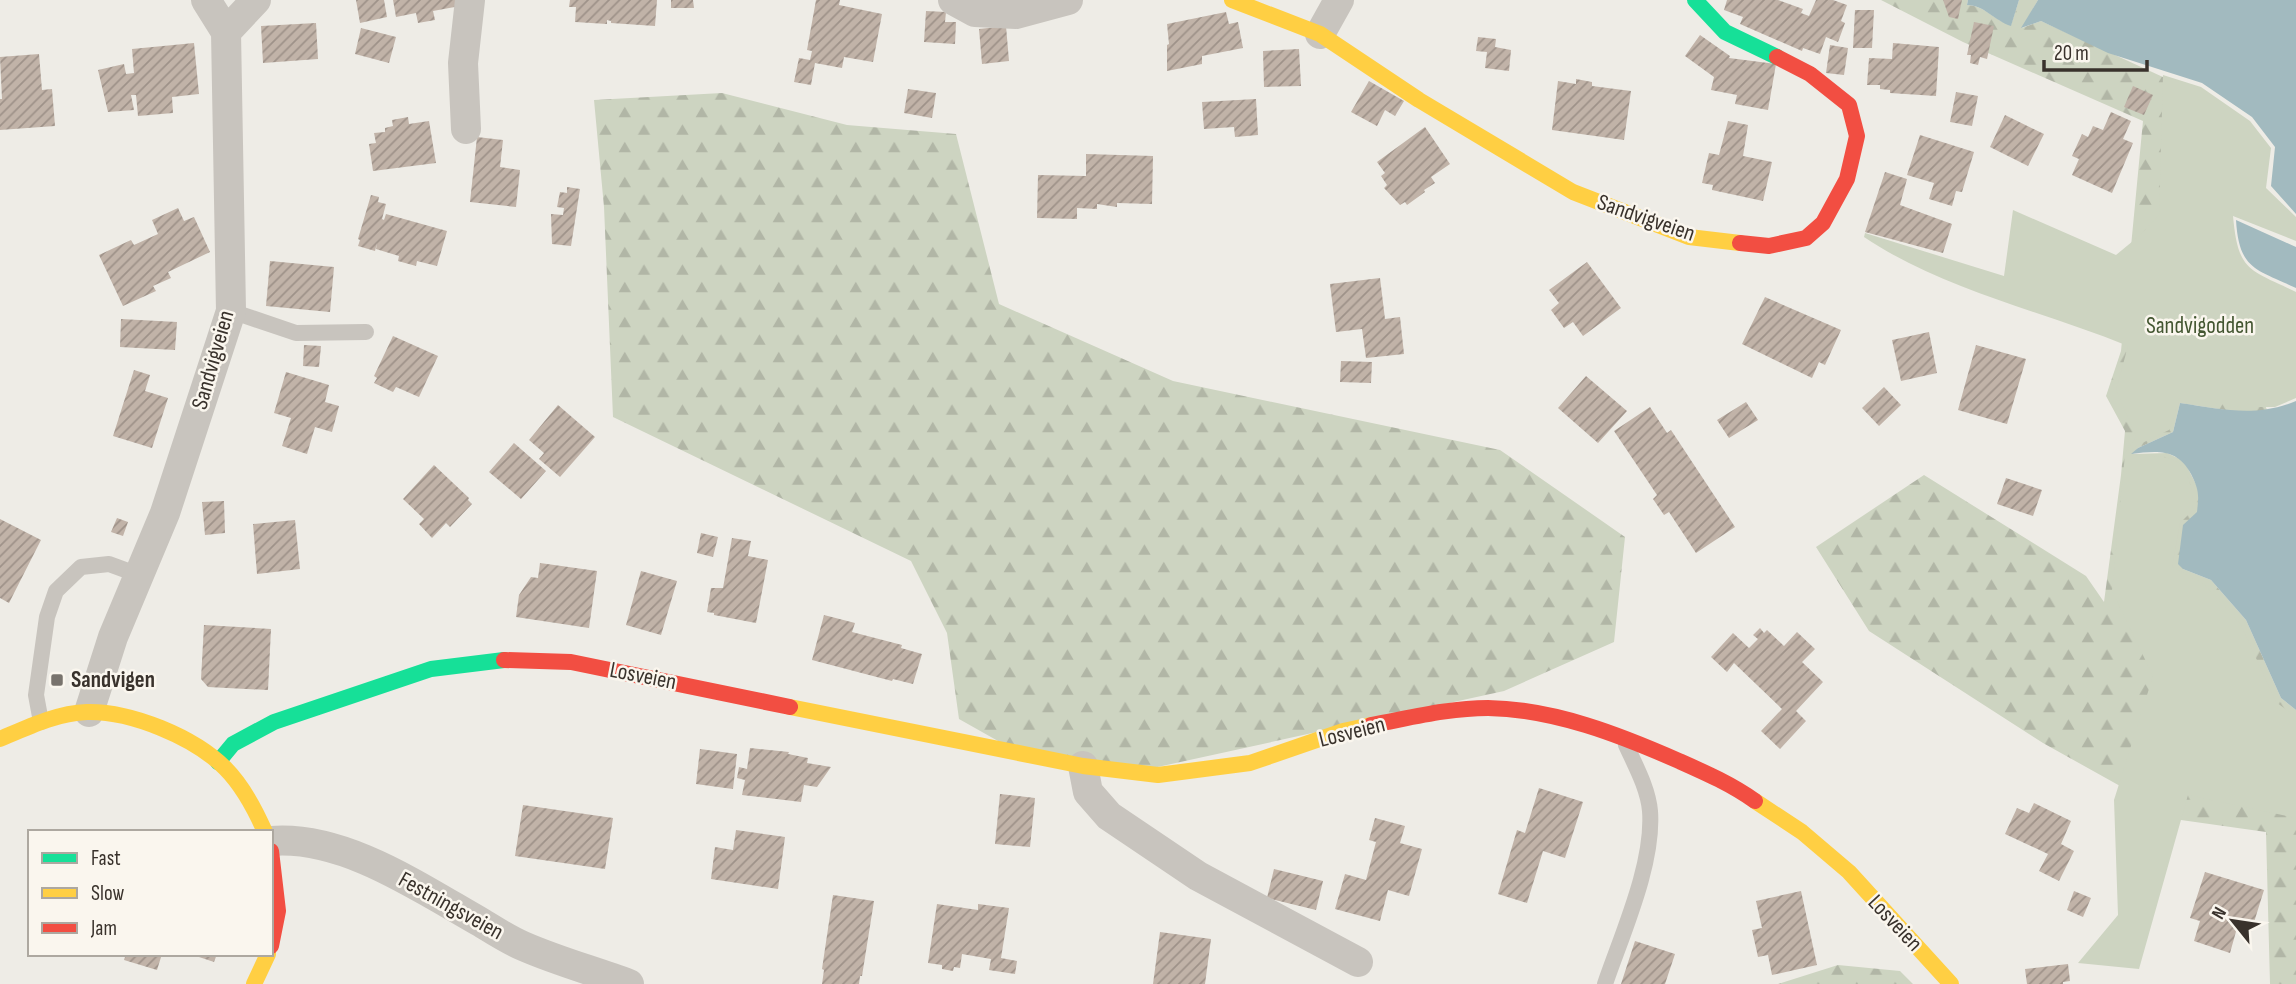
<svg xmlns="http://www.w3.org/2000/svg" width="2296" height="984" font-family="'Sofia Sans Condensed',sans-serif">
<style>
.forest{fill:url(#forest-firs)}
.park{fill:#cdd4c1}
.water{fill:#a2babf}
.building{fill:url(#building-hatch)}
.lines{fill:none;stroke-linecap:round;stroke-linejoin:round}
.lane{stroke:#c8c4be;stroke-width:16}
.street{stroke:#c8c4be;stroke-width:30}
.fast{stroke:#16e098;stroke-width:16}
.slow{stroke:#ffcf43;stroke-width:16}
.jam{stroke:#f24e42;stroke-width:16}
.poi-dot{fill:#78736d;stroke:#faf6ee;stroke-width:2.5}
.labels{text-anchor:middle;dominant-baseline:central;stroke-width:5;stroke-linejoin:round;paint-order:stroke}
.street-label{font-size:23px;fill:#39322c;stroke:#faf6ee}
.park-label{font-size:23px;fill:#435631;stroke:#faf6ee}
.poi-label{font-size:23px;font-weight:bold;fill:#39322c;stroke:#faf6ee;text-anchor:start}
</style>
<defs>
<pattern id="forest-firs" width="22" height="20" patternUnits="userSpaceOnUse" patternTransform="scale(1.75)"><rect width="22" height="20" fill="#cdd4c1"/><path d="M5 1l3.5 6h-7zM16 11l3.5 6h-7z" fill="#b1b6a6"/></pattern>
<pattern id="building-hatch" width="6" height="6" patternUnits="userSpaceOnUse" patternTransform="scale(1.75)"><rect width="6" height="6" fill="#c1b3a8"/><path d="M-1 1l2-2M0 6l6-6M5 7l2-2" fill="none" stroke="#9e9289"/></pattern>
</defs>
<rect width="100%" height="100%" fill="#eeece6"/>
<!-- forest -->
<path class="forest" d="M1881,0H1968L1967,5C1984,5 1995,21 2011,25L2019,0H2038L2022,28L2041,21L2213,100L2217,283L2267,410L2244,413L2180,403L2173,432L2138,448L2133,454L2167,453L2184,461L2199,490L2198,512L2183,569L2211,580L2246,620L2281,698L2296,710V984H2270L2266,832L2181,820L2043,743L1869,631L1816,547L1924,475L2086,576L2104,602L2121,475L2125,431L2106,396L2121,351L2143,121L1963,42Z
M722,93L847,125L956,134L999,304L1173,381L1500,450L1625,537L1614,642L1504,691L1153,768L1037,763L959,719L947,633L911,561L613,417L604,207L594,100Z
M1838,965L1900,971L1913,984H1778Z"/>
<!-- park -->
<path class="park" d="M2163,75L2201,87L2250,121L2271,148L2266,188L2296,217V241L2233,216C2238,272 2249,269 2296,292V398L2275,407H2243L2180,398L2169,430L2134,447L2129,454C2141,457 2156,455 2168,458C2190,463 2193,492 2193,510L2180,523L2172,567L2204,584L2241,625L2276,702L2296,717V818L2188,795L2139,969L2078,963L2118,915L2114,800L2153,676L2112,591L2125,454L2136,436L2116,390L2128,346C2042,311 1941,289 1864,237L1865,233L2004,276L2013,210L2116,255L2139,236L2159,215Z"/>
<!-- water -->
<path class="water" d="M1968,0H2019L2011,26C1995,21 1984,5 1967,5Z
M2038,0H2296V214L2271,186L2275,147L2252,117L2202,83L2108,53L2041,21L2021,28Z
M2236,220L2296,247V288C2256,269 2239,270 2236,220Z
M2296,401V710L2281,698L2246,620L2211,580L2183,569L2178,564L2183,525L2197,512C2199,494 2199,490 2191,474C2177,448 2157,451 2131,454L2138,448L2173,432L2180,403C2222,409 2255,418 2296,401Z"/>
<!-- building -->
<path class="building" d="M356,0H384L387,17L360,23Z
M393,0H459L460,6L433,11L435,20L418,23L416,13L396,17Z
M570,0H657L655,26L611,23V21L607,20V24L575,22L576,7H569Z
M671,0H693L694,8H671Z
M816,0H840L839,5L882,14L873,62L844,57L842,68L815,63L811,85L794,82L799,58L810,60L812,51L807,50Z
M1727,0H1778L1803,9L1801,13L1809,16L1816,0H1833L1847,5L1841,21L1845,23L1838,42L1826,37L1820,54L1803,48L1802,51L1740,24L1743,17L1724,10Z
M1943,0H1962L1958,19L1949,17Z
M1855,10H1874L1872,48H1853Z
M926,11L946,12L945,22H956L955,44L924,42Z
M1226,12L1229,24L1238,22L1243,48L1202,56V64L1167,71V45L1169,44L1167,24Z
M1974,22L1994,26L1987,59L1980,57L1978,65L1970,63L1971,55H1967Z
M316,23L318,59L263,63L261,26Z
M1006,26L1009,61L982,64L979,29Z
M361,28L396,37L389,63L355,54Z
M1700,35L1730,56L1729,58L1776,64L1768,110L1735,104L1737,95L1711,90L1714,77L1685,56Z
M1478,37L1496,39L1495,47L1511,50L1509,71L1485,68L1487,52L1476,51Z
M194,43L199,94L172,97L173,113L138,116L136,95H131L134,110L108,112L98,70L124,64L126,74L134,73L132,49Z
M1893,43L1939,47L1936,96L1890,93V90L1880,89V85H1867L1869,58L1892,59Z
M1830,45L1848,48L1844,75L1826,73Z
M1299,49L1301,86L1264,87L1263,51Z
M39,54L42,90L52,89L55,126L0,130V99H2L0,57Z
M1576,79L1592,82V86L1631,91L1624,140L1552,130L1558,81L1576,84Z
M1369,81L1404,101L1395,116L1385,110L1377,126L1351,112Z
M2133,86L2153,95L2144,115L2124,107Z
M908,89L936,93L932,118L904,113Z
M1956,92L1978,96L1972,126L1950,122Z
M1256,99L1258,135L1235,137L1234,127L1204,129L1202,102Z
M2111,112L2131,121L2123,139L2133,143L2112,193L2072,175L2079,159L2072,156L2082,134L2088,137L2093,126L2103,130Z
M2005,115L2044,134L2028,166L1990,147Z
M408,117L409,124L429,121L436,163L373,171L369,144L376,143L374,133L385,132V128L393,126L392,120Z
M1728,121L1748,125L1743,156L1772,162L1763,201L1712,190L1713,185L1702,183L1709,153L1719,155Z
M1425,127L1450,164L1431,177L1435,183L1424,190L1425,192L1407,205L1405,202L1400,205L1384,188L1387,185L1381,176L1385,173L1377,162Z
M1920,135L1974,152L1962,192L1956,191L1952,206L1929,199L1934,183L1907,175Z
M477,137L503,140L500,167L520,170L516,207L470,202Z
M1086,154L1153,156L1152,204L1117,203V207L1097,204V209L1077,208V219L1037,218L1038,175L1086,176Z
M1885,172L1907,179L1900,205L1952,224L1943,253L1865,232Z
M567,187L580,189L571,246L552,244L551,214L563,215L564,208L557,207L560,192L567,193Z
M371,195L379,197L378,202L386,204L382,219L384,220L386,214L447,231L437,266L417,261L416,266L398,261L399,256L376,249L377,243L375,251L358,246L360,240L358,239Z
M178,208L184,221L194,217L210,252L168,272L171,278L153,286L156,291L123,306L99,255L131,240L134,245L158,234L152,220Z
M270,261L334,267L330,312L266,306Z
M1587,262L1621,308L1583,336L1573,322L1564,328L1551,310L1559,303L1549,290Z
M1380,278L1385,319L1400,317L1404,354L1366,358L1362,329L1336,332L1330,284Z
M1765,297L1841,330L1825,365L1819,362L1812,378L1742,344Z
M121,319L177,322L175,350L120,347Z
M1929,332L1937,373L1901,381L1892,340Z
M393,336L438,356L419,397L396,387L393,392L374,383L377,378L374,376Z
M304,345L321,346L319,367L303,366Z
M1976,345L2026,359L2007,424L1958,410Z
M1341,361L1372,362L1371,383L1340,382Z
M134,370L150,375L145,391L168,398L152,448L113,436Z
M286,372L329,385L325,402L339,406L332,432L315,427L307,454L282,446L291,418L274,413Z
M1586,376L1627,411L1598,443L1558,408Z
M1884,387L1901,405L1879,426L1862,408Z
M1746,402L1758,420L1729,438L1717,420Z
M558,405L595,437L560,477L539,459L544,453L529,440Z
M1650,407L1667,433L1671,430L1735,527L1696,553L1669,512L1664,515L1653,499L1657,495L1614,431Z
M514,443L546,471L521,499L489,472Z
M434,465L469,498L468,500L472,504L450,527L446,523L432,538L419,524L424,519L403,499Z
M2006,478L2042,490L2033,516L1997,504Z
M224,501L225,533L205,535L202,502Z
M117,518L128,522L123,536L111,532Z
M0,519L41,540L9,603L0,598Z
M295,520L300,569L257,574L253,524Z
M701,533L718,537L713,557L697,553Z
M732,538L751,541L748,556L768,560L756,623L714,615V613L707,612L711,588H723Z
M540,563L597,571L589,628L516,617L519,595L531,577L538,578Z
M641,571L677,581L661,635L626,625Z
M824,615L855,623L852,632L902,645L901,648L922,654L913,684L893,679L892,681L812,660Z
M204,625L271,629L268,690L208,687L201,679Z
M1760,628L1764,633L1767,630L1784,646L1797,632L1815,649L1802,662L1823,682L1796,711L1806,721L1780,749L1761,731L1782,709L1734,663L1727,672L1711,657L1733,633L1749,648L1758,639L1753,635Z
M750,748L789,752L788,754L808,758L807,763L831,767L817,787L804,785L801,802L742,795L745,780L737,778L739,767L747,769Z
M700,749L737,754L733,789L696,784Z
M1539,788L1583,802L1565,858L1543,851L1527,903L1498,894L1517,830L1525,833Z
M1000,794L1035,798L1030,847L995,844Z
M2034,803L2071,821L2061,844L2074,851L2059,881L2039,871L2048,854L2005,834L2017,808L2029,813Z
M523,805L613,818L605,869L515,856Z
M1375,818L1405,826L1400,843L1422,849L1409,896L1388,890L1380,921L1335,909L1345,874L1366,880L1376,842L1369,840Z
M736,830L785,837L778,889L711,879L715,847L733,850Z
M1274,869L1323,881L1316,910L1267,898Z
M2205,872L2264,890L2251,932L2237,928L2230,953L2194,941L2200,921L2190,918Z
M1801,891L1817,965L1772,975L1768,955L1758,957L1752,930L1762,928L1756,901Z
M2074,891L2091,898L2083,917L2067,910Z
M833,895L874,901L862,976H860L859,984H822L824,970L822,969Z
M937,904L978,910V904L1009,908L1001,958L1017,961L1015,974L989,970L991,959L962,954L960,968L954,967L953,971L942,969V965L928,963Z
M1160,932L1211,939L1205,984H1153Z
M1635,941L1675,954L1665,984H1621Z
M126,954H162L157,970L124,960Z
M190,954H217L214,962Z
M2068,964L2070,981L2063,982V984H2027L2025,969Z"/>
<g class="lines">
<!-- lane -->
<path class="lane" d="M231,311L296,333L366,332
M41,722L36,695L47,617L56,591L81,567L109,564L139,575
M1605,984C1622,934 1654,864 1650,811C1648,788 1635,765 1626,745"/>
<!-- street -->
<path class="street" d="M206,0L226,32
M953,0L975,12L1016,14L1068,0
M1320,34L1339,0
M466,129L463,63L470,0
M89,712L113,637L165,513L231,311L226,32L256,0
M1083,766L1088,792L1109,816L1198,876L1358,962
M271,841C344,835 420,888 482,923C495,931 509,940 523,946C557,961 594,971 629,984"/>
<!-- fast -->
<path class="fast" d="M1695,0L1725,32L1777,57
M218,762L233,744L274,722L431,669L504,660"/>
<!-- slow -->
<path class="slow" d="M1232,0L1320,34L1419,100L1573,192L1689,237L1740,243
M790,707L1083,766L1158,775L1250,763L1343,731L1371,725
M0,739C28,727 57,713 87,712C131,711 194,737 225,768C243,786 255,809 265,832
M1755,801L1802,832L1849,872L1951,984
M254,984L268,954"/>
<!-- jam -->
<path class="jam" d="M1740,243L1769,246L1806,238L1823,223L1847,179L1857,136L1849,105L1810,74L1777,57
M504,660L571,662L790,707
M1371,725C1410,718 1449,708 1488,708C1554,709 1620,735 1679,761C1706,773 1731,784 1755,801
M271,851L278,911L271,946"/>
</g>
<!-- markers -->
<rect class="poi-dot" x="50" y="673" width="14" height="14" rx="3.5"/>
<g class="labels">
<!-- street labels -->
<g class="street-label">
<text transform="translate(1646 218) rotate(19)">Sandvigveien</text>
<text transform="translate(213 360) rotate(-74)">Sandvigveien</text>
<text transform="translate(643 676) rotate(11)">Losveien</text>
<text transform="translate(1352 732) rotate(-14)">Losveien</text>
<text transform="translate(451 906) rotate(29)">Festningsveien</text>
<text transform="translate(1895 923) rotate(47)">Losveien</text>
</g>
<!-- park labels -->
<g class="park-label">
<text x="2200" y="326">Sandvigodden</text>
</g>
<!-- poi labels -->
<g class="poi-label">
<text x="71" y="680">Sandvigen</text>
</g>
</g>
<!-- legend -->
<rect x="28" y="830" width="245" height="126" fill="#faf6ee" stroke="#ada8a0" stroke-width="2"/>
<rect x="42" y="853" width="35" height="10" fill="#16e098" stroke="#ada8a0" stroke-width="2"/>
<text x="91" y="865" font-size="21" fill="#39322c">Fast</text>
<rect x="42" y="888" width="35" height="10" fill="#ffcf43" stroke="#ada8a0" stroke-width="2"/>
<text x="91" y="900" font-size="21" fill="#39322c">Slow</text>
<rect x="42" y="923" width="35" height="10" fill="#f24e42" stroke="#ada8a0" stroke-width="2"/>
<text x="91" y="935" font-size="21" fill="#39322c">Jam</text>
<!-- north arrow -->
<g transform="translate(2233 921) rotate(300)" stroke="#faf6ee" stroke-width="5" paint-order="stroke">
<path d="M0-5L12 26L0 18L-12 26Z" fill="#39322c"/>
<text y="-10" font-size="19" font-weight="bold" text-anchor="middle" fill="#39322c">N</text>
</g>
<!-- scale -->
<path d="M2044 60v10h103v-10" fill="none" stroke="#39322c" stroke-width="3.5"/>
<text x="2054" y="60" font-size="21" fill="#39322c" stroke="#faf6ee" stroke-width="5" paint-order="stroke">20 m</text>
</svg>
